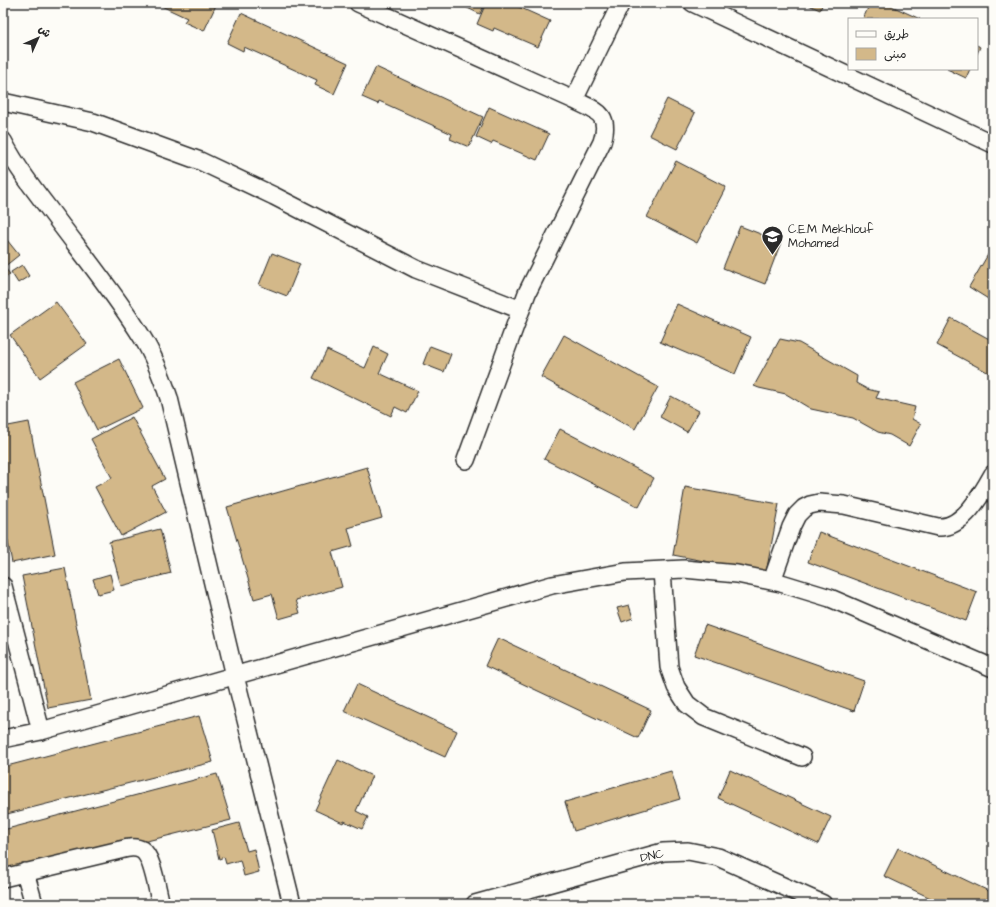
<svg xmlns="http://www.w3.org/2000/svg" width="996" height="907" font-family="'Architects Daughter','Playpen Sans Arabic',sans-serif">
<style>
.building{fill:#d3b889;stroke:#2b2b2b}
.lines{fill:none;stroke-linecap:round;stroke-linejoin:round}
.street-casing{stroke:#2b2b2b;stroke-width:20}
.street{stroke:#fdfcf7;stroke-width:17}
.labels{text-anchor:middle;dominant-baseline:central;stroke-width:4;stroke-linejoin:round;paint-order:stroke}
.poi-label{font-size:12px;fill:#2b2b2b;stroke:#fdfcf7;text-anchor:start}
.street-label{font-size:12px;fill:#2b2b2b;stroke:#fdfcf7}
</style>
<rect width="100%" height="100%" fill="#fdfcf7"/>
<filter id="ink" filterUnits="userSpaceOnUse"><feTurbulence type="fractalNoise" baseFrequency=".025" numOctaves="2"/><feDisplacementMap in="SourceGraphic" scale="8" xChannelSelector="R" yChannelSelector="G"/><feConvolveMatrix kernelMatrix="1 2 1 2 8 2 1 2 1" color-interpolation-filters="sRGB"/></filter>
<g filter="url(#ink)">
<!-- building -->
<path class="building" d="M155,3H217L204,31L184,22L187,18Z
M462,3H485L480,14L461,5Z
M486,3H510L550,21L538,47L494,28L493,31L477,24Z
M804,3H823L820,10Z
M870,3H885L920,19H863Z
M241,13L348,63L334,94L315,85L317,80L244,47L243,51L227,43Z
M977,45L980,47L977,54Z
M376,67L483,117L469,147L450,139L452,134L379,101L378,104L362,97Z
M947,69H970L966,78Z
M667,99L695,113L677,149L649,135Z
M489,107L549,134L537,160L493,141L491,144L476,137Z
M676,161L726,187L697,243L647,217Z
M740,226L781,242L765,284L723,268Z
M3,235L19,255L4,267L10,274L3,280Z
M993,246V302L969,287Z
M272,253L300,264L287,296L259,285Z
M22,265L29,276L18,283L11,272Z
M56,302L87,344L40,378L10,335Z
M677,304L751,337L735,374L660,342Z
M951,318L993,341V370L991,374L937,345Z
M564,335L658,387L635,429L541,377Z
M780,339L799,343L857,376L856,383L867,389L879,392L876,398L915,407L912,419L921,424L909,446L890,435L878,432L853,418L811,409L786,394L759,388L754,386Z
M430,346L451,354L444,372L423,364Z
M374,347L388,354L379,373L418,391L407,413L395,407L391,416L313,378L327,350L365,368Z
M119,359L143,408L97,430L73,382Z
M671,396L699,411L687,432L660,417Z
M132,417L165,479L152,486L166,512L121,536L95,487L112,478L91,439Z
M29,422L55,554L12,563L3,516V427Z
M560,429L654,478L639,507L544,459Z
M367,467L382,518L348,528L353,546L332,552L342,587L296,600L300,613L279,619L272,594L254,599L227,507Z
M685,487L779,504L766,573L673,555Z
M160,529L171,573L121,586L109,542Z
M819,532L977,592L966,621L808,562Z
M65,568L91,700L48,708L22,576Z
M110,574L114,590L98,594L93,579Z
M629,605L633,618L622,622L617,608Z
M993,616V632L988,630Z
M705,625L864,681L854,711L694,655Z
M498,638L651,710L638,738L485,666Z
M357,684L457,731L445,757L344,711Z
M199,716L213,762L3,815V767Z
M338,760L372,776L356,811L368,817L362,829L344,821L343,823L315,810Z
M730,770L831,817L818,844L718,798Z
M671,771L680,799L574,831L565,802Z
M217,774L231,820L3,877V830Z
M239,823L247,851L254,849L259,872L244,876L240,860L226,864L224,857L219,859L212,830Z
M898,848L993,893V904H943L884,876Z"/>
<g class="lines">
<defs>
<path id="street" d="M358,3L574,100C596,111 611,113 602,142L527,293L466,460
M693,3L993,144
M574,100L621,3
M3,102L93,122L200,161L274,196L416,269L521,310
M3,141C16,166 32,187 49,209C80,251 114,292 142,337C154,356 162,377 169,398L235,676L292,904
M662,571L669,667L676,687L687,704L704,717L802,757
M772,581L791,527L797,515L804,508L810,505L819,503L844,505L938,527C963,529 983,492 993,474
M3,586L41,731
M3,739L41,731L552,585L625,572L684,569L737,574L781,583L830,598L993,668
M25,872L34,904
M3,878L120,850C126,848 135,846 142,850C153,857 157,891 161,904
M475,904L663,852L688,851L718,857L823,904"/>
</defs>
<!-- street casing -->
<use href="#street" class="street-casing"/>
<!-- street -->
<use href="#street" class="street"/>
</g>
</g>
<!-- icons -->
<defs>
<symbol id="school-pin" viewBox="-11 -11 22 30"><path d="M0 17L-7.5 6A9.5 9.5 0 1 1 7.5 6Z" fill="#2b2b2b" stroke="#fdfcf7"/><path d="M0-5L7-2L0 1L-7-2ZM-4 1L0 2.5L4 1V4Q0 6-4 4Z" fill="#fff"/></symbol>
</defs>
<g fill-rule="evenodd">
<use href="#school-pin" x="760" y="224" width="25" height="34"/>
</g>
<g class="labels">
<!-- poi labels -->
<g class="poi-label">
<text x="788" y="229">C.E.M Mekhlouf<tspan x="788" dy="14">Mohamed</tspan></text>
</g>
<!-- street labels -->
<g class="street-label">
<text transform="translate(652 856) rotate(-13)">DNC</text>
</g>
</g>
<!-- margin -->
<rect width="996" height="907" fill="none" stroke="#fdfcf7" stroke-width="16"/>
<rect x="8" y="8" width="980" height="891" fill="none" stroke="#2b2b2b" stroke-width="1.5" filter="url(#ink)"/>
<!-- legend -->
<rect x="848" y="18" width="130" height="52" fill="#fdfcf7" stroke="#a9a8a5"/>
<rect x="856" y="31" width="20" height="6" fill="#fdfcf7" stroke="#a9a8a5"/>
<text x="884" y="38" font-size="12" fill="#2b2b2b">طريق</text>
<rect x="856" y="48" width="20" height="12" fill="#d3b889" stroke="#a9a8a5"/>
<text x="884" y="58" font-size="12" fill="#2b2b2b">مبنى</text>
<!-- north arrow -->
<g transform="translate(38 38) rotate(45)" stroke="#fdfcf7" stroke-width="3" paint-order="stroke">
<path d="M0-3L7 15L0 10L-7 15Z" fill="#2b2b2b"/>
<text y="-6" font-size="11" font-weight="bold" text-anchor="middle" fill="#2b2b2b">ش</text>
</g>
</svg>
